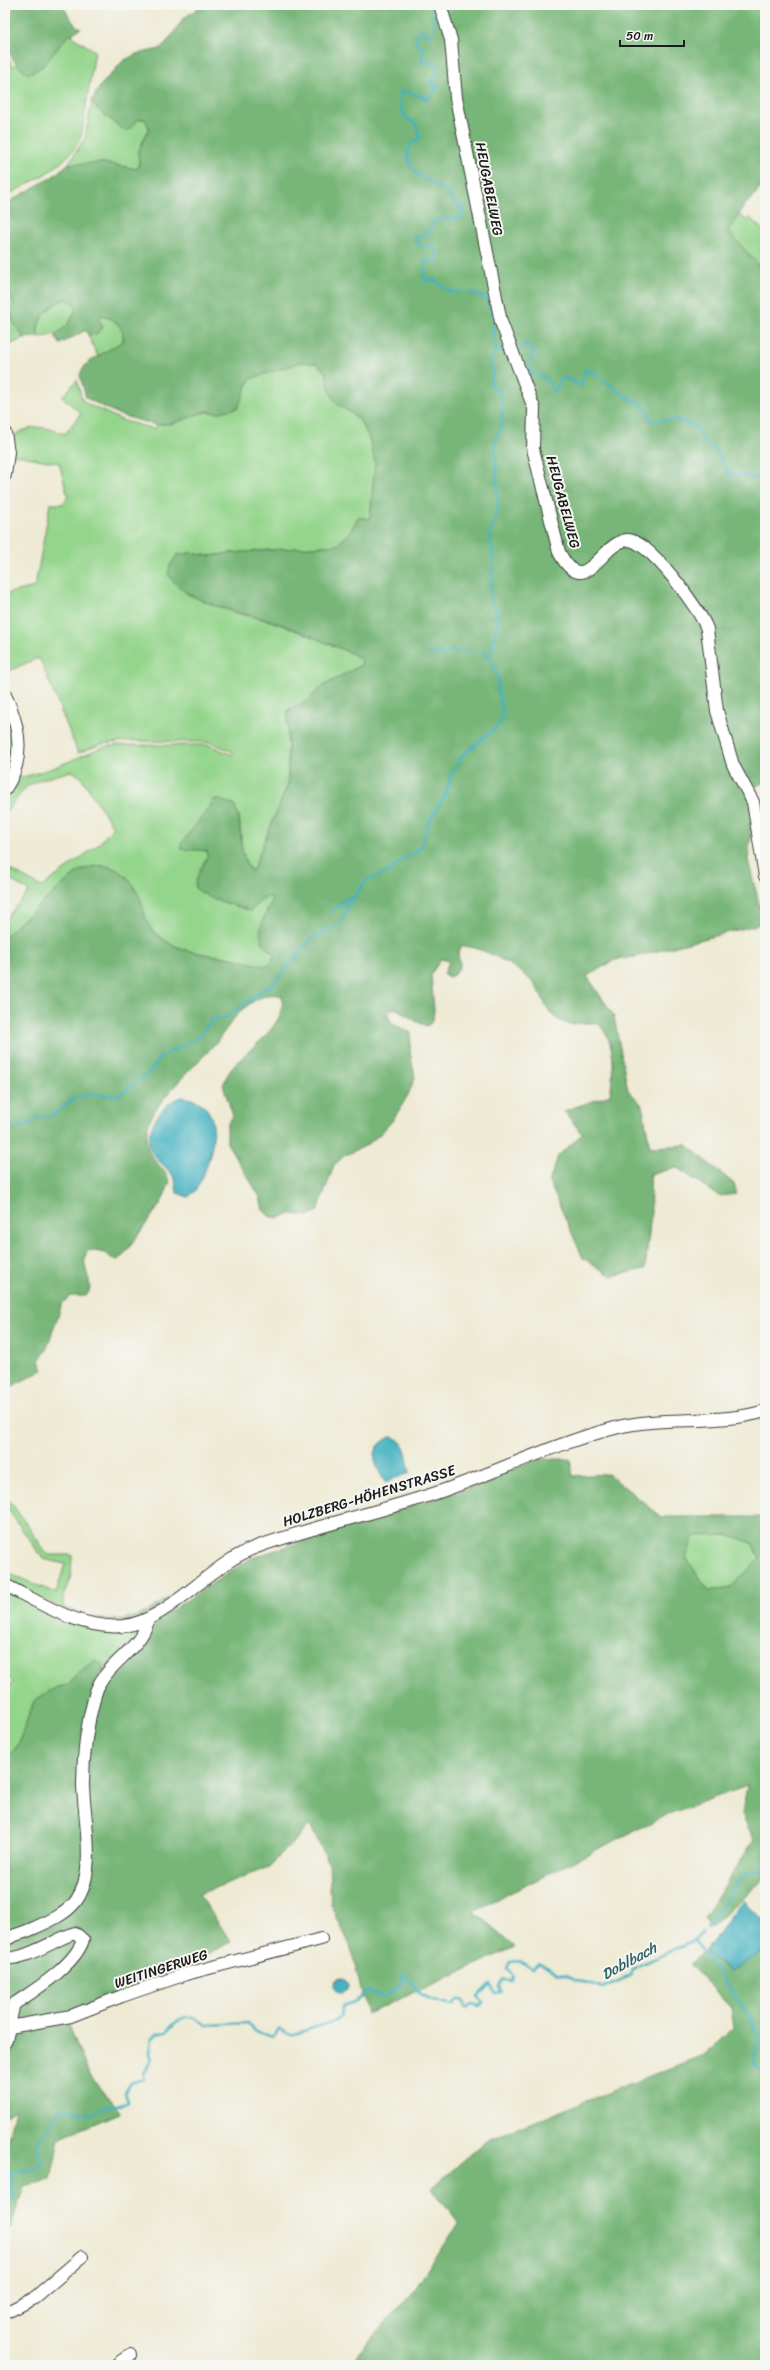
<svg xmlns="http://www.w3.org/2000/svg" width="770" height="2370" font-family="Sriracha,sans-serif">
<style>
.green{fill:#94d58c;stroke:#587854}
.forest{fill:#77b678;stroke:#4a694a;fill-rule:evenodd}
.water{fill:#44b2c1;stroke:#30676e}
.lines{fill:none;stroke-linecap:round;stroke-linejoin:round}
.stream{stroke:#44b2c1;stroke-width:2.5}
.minor-casing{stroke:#3c3b38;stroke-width:14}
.minor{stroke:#fff;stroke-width:12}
.labels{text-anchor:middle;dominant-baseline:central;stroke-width:4;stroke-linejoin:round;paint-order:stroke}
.street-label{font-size:14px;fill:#1c1c1c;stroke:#f6f6f2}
.water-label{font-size:15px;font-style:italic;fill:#2e6066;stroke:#f6f6f2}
</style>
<rect width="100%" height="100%" fill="#f6f6f2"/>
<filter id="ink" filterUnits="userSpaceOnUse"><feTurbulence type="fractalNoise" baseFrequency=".025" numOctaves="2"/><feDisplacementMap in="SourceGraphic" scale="8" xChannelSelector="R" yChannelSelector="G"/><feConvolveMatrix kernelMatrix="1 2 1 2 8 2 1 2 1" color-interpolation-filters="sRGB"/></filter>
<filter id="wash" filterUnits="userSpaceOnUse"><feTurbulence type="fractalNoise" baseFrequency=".012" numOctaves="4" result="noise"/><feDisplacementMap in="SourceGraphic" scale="16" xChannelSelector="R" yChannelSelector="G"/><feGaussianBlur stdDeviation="0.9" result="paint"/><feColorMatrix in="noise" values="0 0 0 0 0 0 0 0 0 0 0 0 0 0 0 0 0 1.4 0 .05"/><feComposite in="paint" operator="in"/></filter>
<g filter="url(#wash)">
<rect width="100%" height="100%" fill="#eeead4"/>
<!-- green -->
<path class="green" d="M73,33V37L95,51L81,137C67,168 32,180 5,197V53L13,66Z
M92,100L95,107L131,129L138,119H145L149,128L138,152L139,163L137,169L103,163L68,164L85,138Z
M739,214L746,220L749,217L765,232V272L727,231Z
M5,282L13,302L12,320L24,338L5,347Z
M66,299L77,306C69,327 61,336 39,337C33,321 52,303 66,299Z
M101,315C114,318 125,327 123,341L98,357L88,335L96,334L103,328L99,319Z
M301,362L316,363L326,372L330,392L359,419L369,438L375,462L370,519L358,517L351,531L337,545L231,553L210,556L190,553L177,555L170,566L187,594L236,613L270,621L311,636L355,655L362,661L361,665L321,687L306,702L288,710V784L252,872L243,859L239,815L202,850H207L208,856L199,870L263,898L271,896L272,903L264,915L263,943L274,955L272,962L268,966C259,966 253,963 244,961C210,951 184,959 153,931C139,919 143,893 129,879C126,876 120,874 116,871C101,863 91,865 76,873L5,936V920L29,891L5,877V867L42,887L99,844L113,827L81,777L72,771L39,780L26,787L5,813V794L17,779L53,768L103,747L117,745H209L232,755L233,752L210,742L128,741L102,744L78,753L40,659H35L5,673V594L35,587L50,504H63L68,496L59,463L10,454L9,438C33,424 39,425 65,434L81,413L62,397L77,380L82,400L87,404L124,421L154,429L156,425C177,425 196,409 217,413L244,391L250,379Z
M5,701L16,741L5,785Z
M5,1494L48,1555H72L71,1576L63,1597V1606C118,1633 144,1618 188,1583C199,1575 212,1567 222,1557L218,1563L169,1602L131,1621L87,1620L5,1582V1572L56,1593L65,1564L43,1559L5,1505Z
M694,1535H729L752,1543L760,1558L731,1587L709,1591L686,1558Z
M5,1588L44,1608L137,1628L139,1634L102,1672L78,1673L67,1685L53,1689L34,1701L18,1745L5,1761V1695L13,1681L5,1676Z"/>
<!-- forest -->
<path class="forest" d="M14,5H62L75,25L81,28L68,36L42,67L28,74C0,53 6,37 14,5Z
M202,5H765V184L745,205L728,231L765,272V782L756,786L748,860L764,923L635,957L615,960L587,976L614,1016L628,1090L642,1105L650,1147L687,1145L734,1184L737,1194L719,1196L676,1167L650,1175L651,1214L645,1269L611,1276L583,1258L549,1182L558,1156L582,1134L564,1111L610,1095C614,1069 617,1044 598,1023C588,1022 571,1026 562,1022C547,1016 544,997 535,985C524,971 478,942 460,947L458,953L460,966L455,974L449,977L444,974L449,961L441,959L431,974L434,1010L433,1021L427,1026C414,1022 407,1014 395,1008L388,1012C389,1028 400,1025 411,1033L410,1052L415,1078L408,1095L393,1120L380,1134L367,1145L344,1156L334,1165L318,1211L308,1216L291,1214L278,1218L269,1216L263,1210L260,1197L227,1143V1125L233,1116L223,1085C225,1081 227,1075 230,1071C246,1048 287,1029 282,996C268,991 255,1000 244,1008C231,1019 223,1036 211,1048C193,1069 151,1103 147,1131C143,1158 162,1162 170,1182L161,1203L123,1256L117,1260L111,1258L106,1253L88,1250C77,1268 98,1283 86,1296H70L62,1304L46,1351L39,1360L43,1370L5,1390V936L76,873C110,855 132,873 143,906C145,914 147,925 153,931C182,958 211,952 244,961C253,963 259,966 268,966L272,962L274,955C270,949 264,946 262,940C255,922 273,912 271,896L263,898L251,911L208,897L195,888C194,873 209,864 207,851L181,849V844L215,799L234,804C244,826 236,853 252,872L288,784V710L306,702L321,687L361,665L362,661C353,652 340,648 327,643C309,635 290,627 271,621C239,611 186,605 168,574L170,566L177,555L190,553L210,556L231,553L337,545L351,531L358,517L370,519L375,462L369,438L359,419L336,403L330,392L326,372L316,363L301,362L250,379L238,408L217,413L206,411L175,423L156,425L120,415L86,398L80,375L83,368L90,361L123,341C125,327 114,318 101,315L99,319L103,327L96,334L88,335L86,330L60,344L55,336L71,321L77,306L66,299C52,303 33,321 39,337L24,338L12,320L13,302L5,282V204L52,177L68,164L103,163L137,169L139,163L138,152L149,128L145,119H138L131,129L125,131L95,107L92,100L101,85L123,61L136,54L160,49L170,38L183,19Z
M538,1459H570L573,1476L608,1474L662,1517H765V1878L711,1927L704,1918L754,1840L742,1814L747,1786L668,1814L474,1911L515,1947L367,2014L350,1945L331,1906L329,1863L310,1825L269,1867L199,1894L231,1942L68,2023L89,2075L120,2113L59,2138L51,2180L24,2186L11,2227L5,2228V2151L15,2109L5,2117V1761L18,1745L34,1701L53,1689L67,1685L93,1661L102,1664L103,1672L143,1642L157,1620L251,1558L469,1488ZM729,1535L752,1543L760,1558L731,1587L709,1591L686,1558L694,1536Z
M765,1949V2365H348L415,2289L458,2223L432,2188L487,2140L703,2055L734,2028L731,2007L689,1964L705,1952L731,1972Z"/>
<!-- water -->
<path class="water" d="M182,1097C224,1102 215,1143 205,1171C202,1179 196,1193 188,1197L177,1193C176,1188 176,1182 174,1178C168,1167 154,1160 150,1148C144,1128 164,1102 182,1097Z
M390,1437C407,1438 407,1459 410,1473L385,1482C374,1464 367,1449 390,1437Z
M743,1900L765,1922L764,1950L731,1972L705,1952Z
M334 1985a7 7 0 1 1 14 0a7 7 0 1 1-14 0Z"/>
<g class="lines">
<!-- stream -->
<path class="stream" d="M434,5L435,26L430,36L420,29L415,43L424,48L421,61L437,64L436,74L430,82L439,86L426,100L419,95L401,91L400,105L404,116L416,124L420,138L411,144L407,153L411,166L419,176L445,190L453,202L463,209L462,218L433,220L429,233L413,238L421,247L434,245L437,260L425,261L424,281L434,280L449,291L461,292
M469,292L486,298L495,321L492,334L496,348L508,353
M518,354L526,343L534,354L527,367L534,375L546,378L555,393L561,379H570L581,386L585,370L595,373L623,395L638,402L646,409L651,420H678L691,424L698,431L703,442L715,448L729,474L754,477L765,482
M479,652L490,658
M429,654H443L452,650L463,653L469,652
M332,912L345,899L353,898
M5,1131L25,1126L40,1116L53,1115L75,1098L89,1094L118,1096L150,1072L160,1057L196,1039L213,1019L225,1018L266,988L270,987L312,938L341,922L349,904L366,881L392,870L400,861L414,854L422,845L429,821L446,794L451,775L462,756L499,725L503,712L498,693V676L490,658L497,622L496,610L490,599L493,558L490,533L498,510L495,439L502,428V395L490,383L493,374L490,362L496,348
M707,1927L742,1877L765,1866
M694,1940L750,2017L759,2039L753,2064L765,2074
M5,2211L8,2210L13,2197L10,2172L31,2170L40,2166L41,2156L36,2149L39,2140L50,2128L60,2108L92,2114C103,2105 116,2109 128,2101L125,2093L131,2083L143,2079V2073L152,2060L150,2053L152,2039L157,2034L166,2032L175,2023L185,2017H193L206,2025L248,2023L257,2032L273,2037L279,2029L291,2035L335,2021L340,2017L343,2006L354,2002L368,1990L384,1997L402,1983L401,1975C411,1977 412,1985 419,1992C427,2000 442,2002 453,2005L457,2000H463L465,2008L472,2004L480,2006L483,2003L478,1996L490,1984L496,1993L502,1992L500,1986L503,1980L512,1981L513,1976L507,1969L510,1962L520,1961L532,1969L539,1963L551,1968L557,1974L566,1975C576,1985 591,1980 602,1988L630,1976L632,1969L694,1940L702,1932"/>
</g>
</g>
<g filter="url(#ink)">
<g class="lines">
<defs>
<path id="minor" d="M440,5L451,40L456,98L501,322L534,408L533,449L559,552C585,602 600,543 627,540C648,538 701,611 707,629L717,711L733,765L753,802L765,876
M5,433L8,452L5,475
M5,695C20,726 26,759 5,789
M5,1585C41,1603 81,1630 123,1626C172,1620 209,1563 259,1546C314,1527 371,1514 427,1496C490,1476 551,1444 615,1428C664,1415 716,1426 765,1411
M5,1941C11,1935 20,1934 27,1931C43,1924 65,1916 76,1901C97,1872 84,1819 83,1785C83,1756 87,1723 95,1695C103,1664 141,1651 148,1620
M5,1957C19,1964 59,1937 75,1933L83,1940C75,1965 35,1990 14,2004C10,2017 10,2029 5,2042
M10,2027L71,2016L122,1996L186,1974L321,1939
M5,2313L33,2299L82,2257
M116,2365L130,2355"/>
</defs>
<!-- minor casing -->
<use href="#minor" class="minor-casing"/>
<!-- minor -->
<use href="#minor" class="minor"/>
</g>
</g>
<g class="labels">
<!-- street labels -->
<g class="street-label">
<text transform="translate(489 189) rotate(79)">HEUGABELWEG</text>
<text transform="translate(563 502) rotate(75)">HEUGABELWEG</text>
<text transform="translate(369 1496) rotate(-17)">HOLZBERG-HÖHENSTRASSE</text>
<text transform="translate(161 1969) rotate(-18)">WEITINGERWEG</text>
</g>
<!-- water labels -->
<g class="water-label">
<text transform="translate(629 1961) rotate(-29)">Doblbach</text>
</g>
</g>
<!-- margin -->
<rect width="770" height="2370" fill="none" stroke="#f6f6f2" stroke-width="20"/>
<!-- scale -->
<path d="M620 40v6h64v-6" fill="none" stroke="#1c1c1c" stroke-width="2"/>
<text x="626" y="40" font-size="12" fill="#1c1c1c" stroke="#f6f6f2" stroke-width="3" paint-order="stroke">50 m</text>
</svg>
